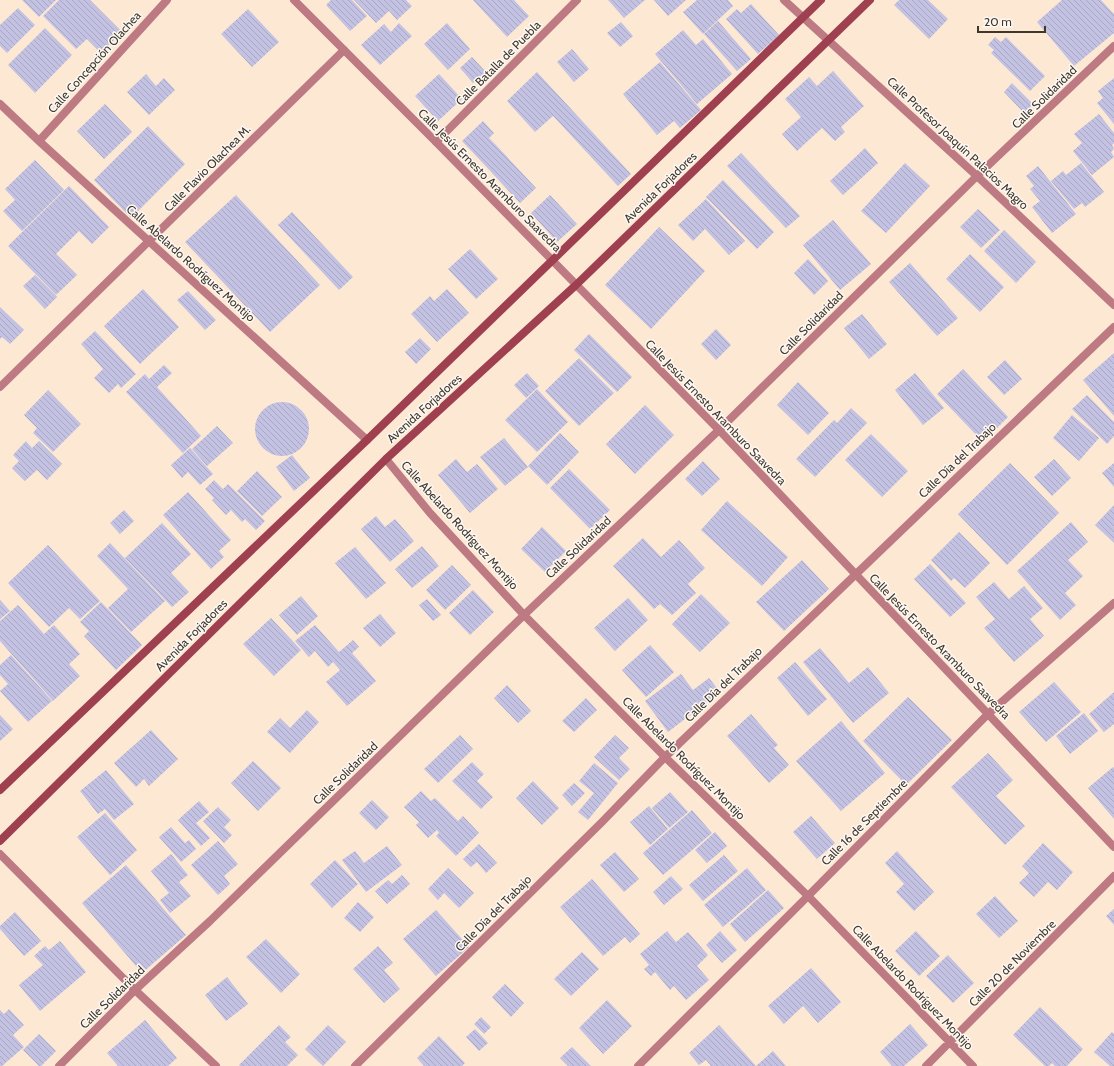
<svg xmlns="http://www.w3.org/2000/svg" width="1114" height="1066" font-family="Cabin,sans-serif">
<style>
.building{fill:url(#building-back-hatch)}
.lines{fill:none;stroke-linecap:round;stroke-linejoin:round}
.minor{stroke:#bd7a82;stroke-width:8}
.tertiary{stroke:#bd7a82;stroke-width:8}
.secondary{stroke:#9f4050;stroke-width:8}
.labels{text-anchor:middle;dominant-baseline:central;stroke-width:3;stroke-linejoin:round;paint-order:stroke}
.street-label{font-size:12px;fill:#40372c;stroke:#fdf8f3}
</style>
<defs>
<pattern id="building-back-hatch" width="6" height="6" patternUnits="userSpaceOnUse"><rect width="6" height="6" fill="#c4c2e2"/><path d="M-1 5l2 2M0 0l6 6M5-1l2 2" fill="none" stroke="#a9a7c2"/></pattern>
</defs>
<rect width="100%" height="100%" fill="#fce8d3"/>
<!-- building -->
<path class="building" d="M22,0H56L39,17Z
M59,0H90L122,32L101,53L87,39L76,49L43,16Z
M331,0H352L367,16L350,31L326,5Z
M354,0H406L412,6L397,20L389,11L376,23Z
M473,0H514L529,16L507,37Z
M608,0H645L624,18Z
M654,0H686L668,16Z
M697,0H728L733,6L703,34L683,12Z
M899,0H928L948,19L929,39L894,5Z
M1062,0H1101L1114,14V33L1074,66L1037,22Z
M751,4L779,35L758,54L726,19L737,9L741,13Z
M18,8L35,25L7,53L0,46V25Z
M248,9L279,42L252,67L221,34Z
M718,21L751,59L737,71L704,34Z
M621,22L633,36L620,47L607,33Z
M399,23L412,36L380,65L361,45L384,24L391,32Z
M447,23L470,49L448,70L424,44Z
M45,28L72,55L35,93L8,65Z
M683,30L696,45L703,39L732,74L697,104L655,54Z
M995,37L1001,42L1006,37L1045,76L1030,91L991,53L994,50L988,45Z
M572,49L589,69L574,82L557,62Z
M472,57L486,72L473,83L460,68Z
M660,62L701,110L680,128L674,121L657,135L623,94Z
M833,71L864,106L841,127L845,132L835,141L822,128L797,151L782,134L801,117L785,99L809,77L817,86Z
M537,72L631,174L618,186L553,116L535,132L507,101Z
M146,74L156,86L164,78L175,90L149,115L127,92Z
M439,74L462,99L438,121L415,96Z
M1114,78V124L1097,103L1103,98L1098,91Z
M1012,83L1033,104L1024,113L1004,92Z
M105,104L132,132L104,159L77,131Z
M1099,114L1114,133V143L1112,145L1114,149L1111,152L1114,157L1092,175L1073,151L1082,143L1074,134Z
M483,121L494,133L489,138L495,144L479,159L462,141Z
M148,126L185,164L131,218L94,180Z
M495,144L536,188L520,203L479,159Z
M865,148L878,163L843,195L830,181Z
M741,153L800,216L786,228L727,166Z
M35,160L64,190L22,231L3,211L15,200L5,189Z
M905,163L930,186L886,233L861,211Z
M1081,163L1104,192L1085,207L1082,203L1074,209L1051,181L1063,171L1066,175Z
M1038,166L1076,214L1052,233L1032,207L1040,201L1030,189L1034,186L1026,176Z
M723,180L774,232L757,249L706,197Z
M69,186L109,227L92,244L79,231L56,254L77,275L56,295L8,246Z
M236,195L320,285L270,332L185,242Z
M550,195L577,224L557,242L531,213Z
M706,199L745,241L729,255L705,229L693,241L678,225Z
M978,209L1000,230L981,248L960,227Z
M292,212L353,277L339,290L278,225Z
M833,220L871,264L840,290L803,245Z
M659,227L705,271L651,329L605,285Z
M1004,230L1036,262L1016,283L984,251Z
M470,249L498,279L476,299L448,269Z
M970,254L1004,287L980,312L946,279Z
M808,259L828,281L814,295L794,273Z
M910,263L958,318L937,336L889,282Z
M35,275L57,297L45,309L23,286Z
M143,289L179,327L140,364L104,326Z
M447,289L469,313L437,342L411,314L430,296L434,301Z
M188,291L216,320L205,330L177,300Z
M0,307L24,330L10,344L2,337L0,339Z
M862,314L887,344L869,359L844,328Z
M716,329L731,345L716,360L701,344Z
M95,331L136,374L121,388L118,384L109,393L94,378L103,369L81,344Z
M589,334L632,377L617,392L574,350Z
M420,338L431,349L416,364L405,352Z
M1114,353V416L1083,380Z
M579,358L614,393L579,426L545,391Z
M1005,360L1022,379L1004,395L987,377Z
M164,365L172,373L157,387L201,436L183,453L126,392L145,374L149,379Z
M963,369L1008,417L983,442L937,394Z
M527,373L539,386L526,398L514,385Z
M915,373L944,408L923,425L895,390Z
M798,382L829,413L808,435L777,405Z
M537,389L568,422L537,452L505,420Z
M48,390L81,424L53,452L33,433L37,428L24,415Z
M1087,395L1114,422V436L1107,444L1072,409Z
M255 429a27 27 0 1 1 54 0a27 27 0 1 1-54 0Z
M645,405L674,435L635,474L606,444Z
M851,408L867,423L815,477L796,459L834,420L837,423Z
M1072,415L1099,438L1079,461L1053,438Z
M217,426L233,443L207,466L192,449Z
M560,433L579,452L547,485L528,466Z
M871,434L908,471L882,497L845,460Z
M504,438L528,467L505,486L480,457Z
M26,441L32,448L39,441L62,464L47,480L37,470L25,481L12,468L19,461L13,455Z
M190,448L213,474L200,485L188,472L182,478L171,465Z
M292,455L310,478L294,491L276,467Z
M456,459L467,472L477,464L498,489L470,513L438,475Z
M1054,459L1071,478L1052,496L1034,477Z
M703,461L720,479L702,496L685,479Z
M1010,463L1059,513L1007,565L958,514Z
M1114,463V487L1102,473Z
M569,469L610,510L590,529L550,488Z
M257,471L282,497L262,516L237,491Z
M214,480L223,489L228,484L265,521L256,530L245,519L242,522L231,510L226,515L212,500L214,498L205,489Z
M188,492L231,540L219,551L224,557L211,569L163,515Z
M727,501L788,557L762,586L701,530Z
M1114,505V543L1095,525Z
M124,510L134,521L120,534L110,523Z
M376,516L385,527L395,519L414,541L390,562L361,529Z
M1071,522L1088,542L1068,560L1083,576L1065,593L1076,605L1060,620L1017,571Z
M162,523L191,554L171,573L189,592L172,607L125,558Z
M542,527L566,551L545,572L521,549Z
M959,532L990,563L965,588L954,578L951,581L931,560Z
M643,538L661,557L679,540L705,568L688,584L696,593L672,615L660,604L654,609L613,566Z
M110,543L165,601L131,632L108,608L128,589L97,556Z
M48,545L100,601L80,619L69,608L49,627L8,583Z
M422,546L439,566L412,588L395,569Z
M355,547L386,583L366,599L335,563Z
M802,560L829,589L784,631L756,602Z
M930,564L966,603L950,617L914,579Z
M452,565L471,585L445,610L426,590Z
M994,582L1009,599L1024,586L1043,608L1030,619L1044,636L1014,662L984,628L995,619L976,597Z
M473,590L494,612L470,635L449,613Z
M701,594L730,623L700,652L672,624Z
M301,596L318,616L297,635L279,615Z
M628,598L648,620L615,651L594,628Z
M427,599L441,615L433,621L419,605Z
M0,600L10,611L0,619Z
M101,602L142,645L116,670L84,636L89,631L80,622Z
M18,605L44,634L54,625L80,654L69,664L80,676L53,701L0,641V621Z
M380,614L396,633L380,647L363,628Z
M271,618L301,650L274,676L243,644Z
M315,625L339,652L353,640L359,647L352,653L376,681L347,706L326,682L340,670L333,662L328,667L315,651L309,657L295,641Z
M650,645L674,672L646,697L622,670Z
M820,648L849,683L868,667L889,693L853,723L803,662Z
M11,655L52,701L28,722L0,691L8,684L0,675V665Z
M795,662L827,699L808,716L777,678Z
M681,674L693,690L709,678L720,692L668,732L645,701Z
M1054,682L1081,712L1046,742L1019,712Z
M507,685L531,711L518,723L494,698Z
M1114,692V724L1104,732L1089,714Z
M908,697L952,740L906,785L863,741Z
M586,698L597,710L574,732L562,721Z
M307,710L319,722L290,753L267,732L280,718L290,728Z
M1084,713L1098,731L1070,754L1056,736Z
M751,714L778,745L774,748L789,765L769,783L727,736Z
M0,715L13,729L0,741Z
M841,721L885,773L841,811L796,761Z
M151,730L178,759L149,786L144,779L136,787L114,763Z
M460,735L473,749L438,783L424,769Z
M615,735L629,748L619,758L630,769L619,780L594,757Z
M988,753L1013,780L996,796L1025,826L1005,845L951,787Z
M253,761L281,788L258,811L231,783Z
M472,762L484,774L477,781L493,797L481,809L452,781Z
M594,763L618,783L588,820L578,812L594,793L579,781Z
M1113,767L1114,768V819L1088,788Z
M106,770L134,804L114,820L105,809L98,814L80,791Z
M533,781L559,808L542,825L516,798Z
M574,783L585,793L572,806L562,795Z
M421,791L431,801L435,798L458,821L463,816L479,833L456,856L436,836L439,833L437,830L428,838L416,825L419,822L404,807Z
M670,792L688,812L669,828L652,808Z
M372,800L389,817L376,830L359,813Z
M199,801L209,812L196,823L210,838L201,846L178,820Z
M649,806L668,829L650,845L630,822Z
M218,807L231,820L224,827L232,835L224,843L203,821Z
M692,810L712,833L663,875L643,853Z
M105,813L137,850L110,875L77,837Z
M811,816L835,843L817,859L793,832Z
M171,827L185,843L189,840L196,849L181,862L159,837Z
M715,832L727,846L707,863L695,850Z
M218,841L238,864L224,876L230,884L218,895L191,865Z
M1043,843L1073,872L1057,890L1048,882L1034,897L1019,883L1029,873L1022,866Z
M479,844L497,863L486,873L477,862L471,867L463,859Z
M387,846L402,865L366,892L342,860L355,851L364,863Z
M897,851L934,892L914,911L896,892L904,884L885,863Z
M615,852L639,879L624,892L600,865Z
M171,854L188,875L179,882L191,896L170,913L160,900L169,893L151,871Z
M724,855L738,871L703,901L689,885Z
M335,860L358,884L332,908L310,884Z
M126,865L186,935L142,973L82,903Z
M448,868L474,893L459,908L444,893L438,900L428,889Z
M747,868L766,890L723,927L704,905Z
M402,875L410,884L387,904L375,891L388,880L392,884Z
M671,876L683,889L664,905L653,892Z
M592,879L640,934L630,943L625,937L603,956L560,907Z
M768,890L784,908L745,942L730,924Z
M995,896L1018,921L999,938L976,914Z
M358,902L374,917L360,932L344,918Z
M1114,909V925L1106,916Z
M436,910L469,947L436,976L403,939Z
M15,912L41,941L24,956L0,929V926Z
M667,931L676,942L688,932L708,955L697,966L709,980L686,1000L674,986L670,990L655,972L651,976L644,969L649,965L640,954Z
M720,931L737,950L722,963L706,945Z
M916,931L940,956L919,976L895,951Z
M266,939L300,974L281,993L246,957Z
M60,941L86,972L40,1011L19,985L43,965L34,956L45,946L49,950Z
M378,946L393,963L384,970L400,989L384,1003L353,969Z
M582,952L599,969L571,996L554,979Z
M948,955L974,983L953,1003L926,976Z
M811,968L841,1002L818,1023L803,1006L784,1024L768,1006Z
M227,977L248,1004L226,1021L205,995Z
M505,984L524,1003L511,1017L492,997Z
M607,1000L632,1026L603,1054L579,1028Z
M1040,1007L1083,1049L1067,1066H1055L1052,1063L1049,1066H1045L1013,1035Z
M9,1009L24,1025L13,1035L24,1047L2,1066H0V1010L4,1014Z
M481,1017L491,1027L484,1034L474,1024Z
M145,1020L177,1058L168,1066H118L107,1053Z
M910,1024L928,1045L904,1066H892L880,1052Z
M279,1025L291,1037L285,1042L298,1055L287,1066H240L239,1065Z
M328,1025L346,1042L323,1066L305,1049Z
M719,1025L756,1066H711L706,1060L699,1065L689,1053Z
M475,1029L488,1043L479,1051L466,1037Z
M1112,1032L1114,1034V1066H1110L1094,1052Z
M39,1034L56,1051L41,1066H39L23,1050Z
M439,1036L465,1063L462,1066H424L417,1058Z
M572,1047L591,1066H568L560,1058Z
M773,1051L786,1066H756Z"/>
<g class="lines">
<!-- minor -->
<path class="minor" d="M784,0L977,176L1114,305
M0,104L39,141L367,440
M39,141L167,0
M436,142L577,0
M0,387L344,50
M386,459L430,513L524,615L665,757L808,896L973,1066
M0,854L135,990L216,1066
M59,1066L135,990L210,921L524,615L719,430L977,176L1114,46
M355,1066L602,822L665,757L1114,327
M638,1066L808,896L988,714L1114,603
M926,1066L1114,876"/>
<!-- tertiary -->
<path class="tertiary" d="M294,0L436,142L719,430L1114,847"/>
<!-- secondary -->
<path class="secondary" d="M0,790L367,440L821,0
M0,841L386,459L576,285L870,0"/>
</g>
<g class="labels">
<!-- street labels -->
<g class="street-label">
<text transform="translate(94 62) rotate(-48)">Calle Concepción Olachea</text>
<text transform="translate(498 63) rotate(-45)">Calle Batalla de Puebla</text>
<text transform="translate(1044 97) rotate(-44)">Calle Solidaridad</text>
<text transform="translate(958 143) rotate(43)">Calle Profesor Joaquín Palacios Magro</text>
<text transform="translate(207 168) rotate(-45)">Calle Flavio Olachea M.</text>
<text transform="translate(490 180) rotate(45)">Calle Jesús Ernesto Aramburo Saavedra</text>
<text transform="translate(660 187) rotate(-44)">Avenida Forjadores</text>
<text transform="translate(191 263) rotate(42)">Calle Abelardo Rodríguez Montijo</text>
<text transform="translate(811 323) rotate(-45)">Calle Solidaridad</text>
<text transform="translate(424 408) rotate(-42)">Avenida Forjadores</text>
<text transform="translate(716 412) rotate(46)">Calle Jesús Ernesto Aramburo Saavedra</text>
<text transform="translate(957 460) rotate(-44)">Calle Día del Trabajo</text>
<text transform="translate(460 525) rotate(48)">Calle Abelardo Rodríguez Montijo</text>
<text transform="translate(578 547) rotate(-43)">Calle Solidaridad</text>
<text transform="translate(191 635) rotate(-45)">Avenida Forjadores</text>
<text transform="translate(940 646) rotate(46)">Calle Jesús Ernesto Aramburo Saavedra</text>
<text transform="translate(723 684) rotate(-44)">Calle Día del Trabajo</text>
<text transform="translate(684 758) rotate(45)">Calle Abelardo Rodríguez Montijo</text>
<text transform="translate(345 773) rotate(-44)">Calle Solidaridad</text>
<text transform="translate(864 822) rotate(-45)">Calle 16 de Septiembre</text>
<text transform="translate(493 913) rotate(-45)">Calle Día del Trabajo</text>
<text transform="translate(1012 963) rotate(-45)">Calle 20 de Noviembre</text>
<text transform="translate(913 987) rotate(46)">Calle Abelardo Rodríguez Montijo</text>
<text transform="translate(112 997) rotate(-44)">Calle Solidaridad</text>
</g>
</g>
<!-- scale -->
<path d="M978 26v6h67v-6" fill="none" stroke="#40372c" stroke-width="2"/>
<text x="984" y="26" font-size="12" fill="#40372c" stroke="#fdf8f3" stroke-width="3" paint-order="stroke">20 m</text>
</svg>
